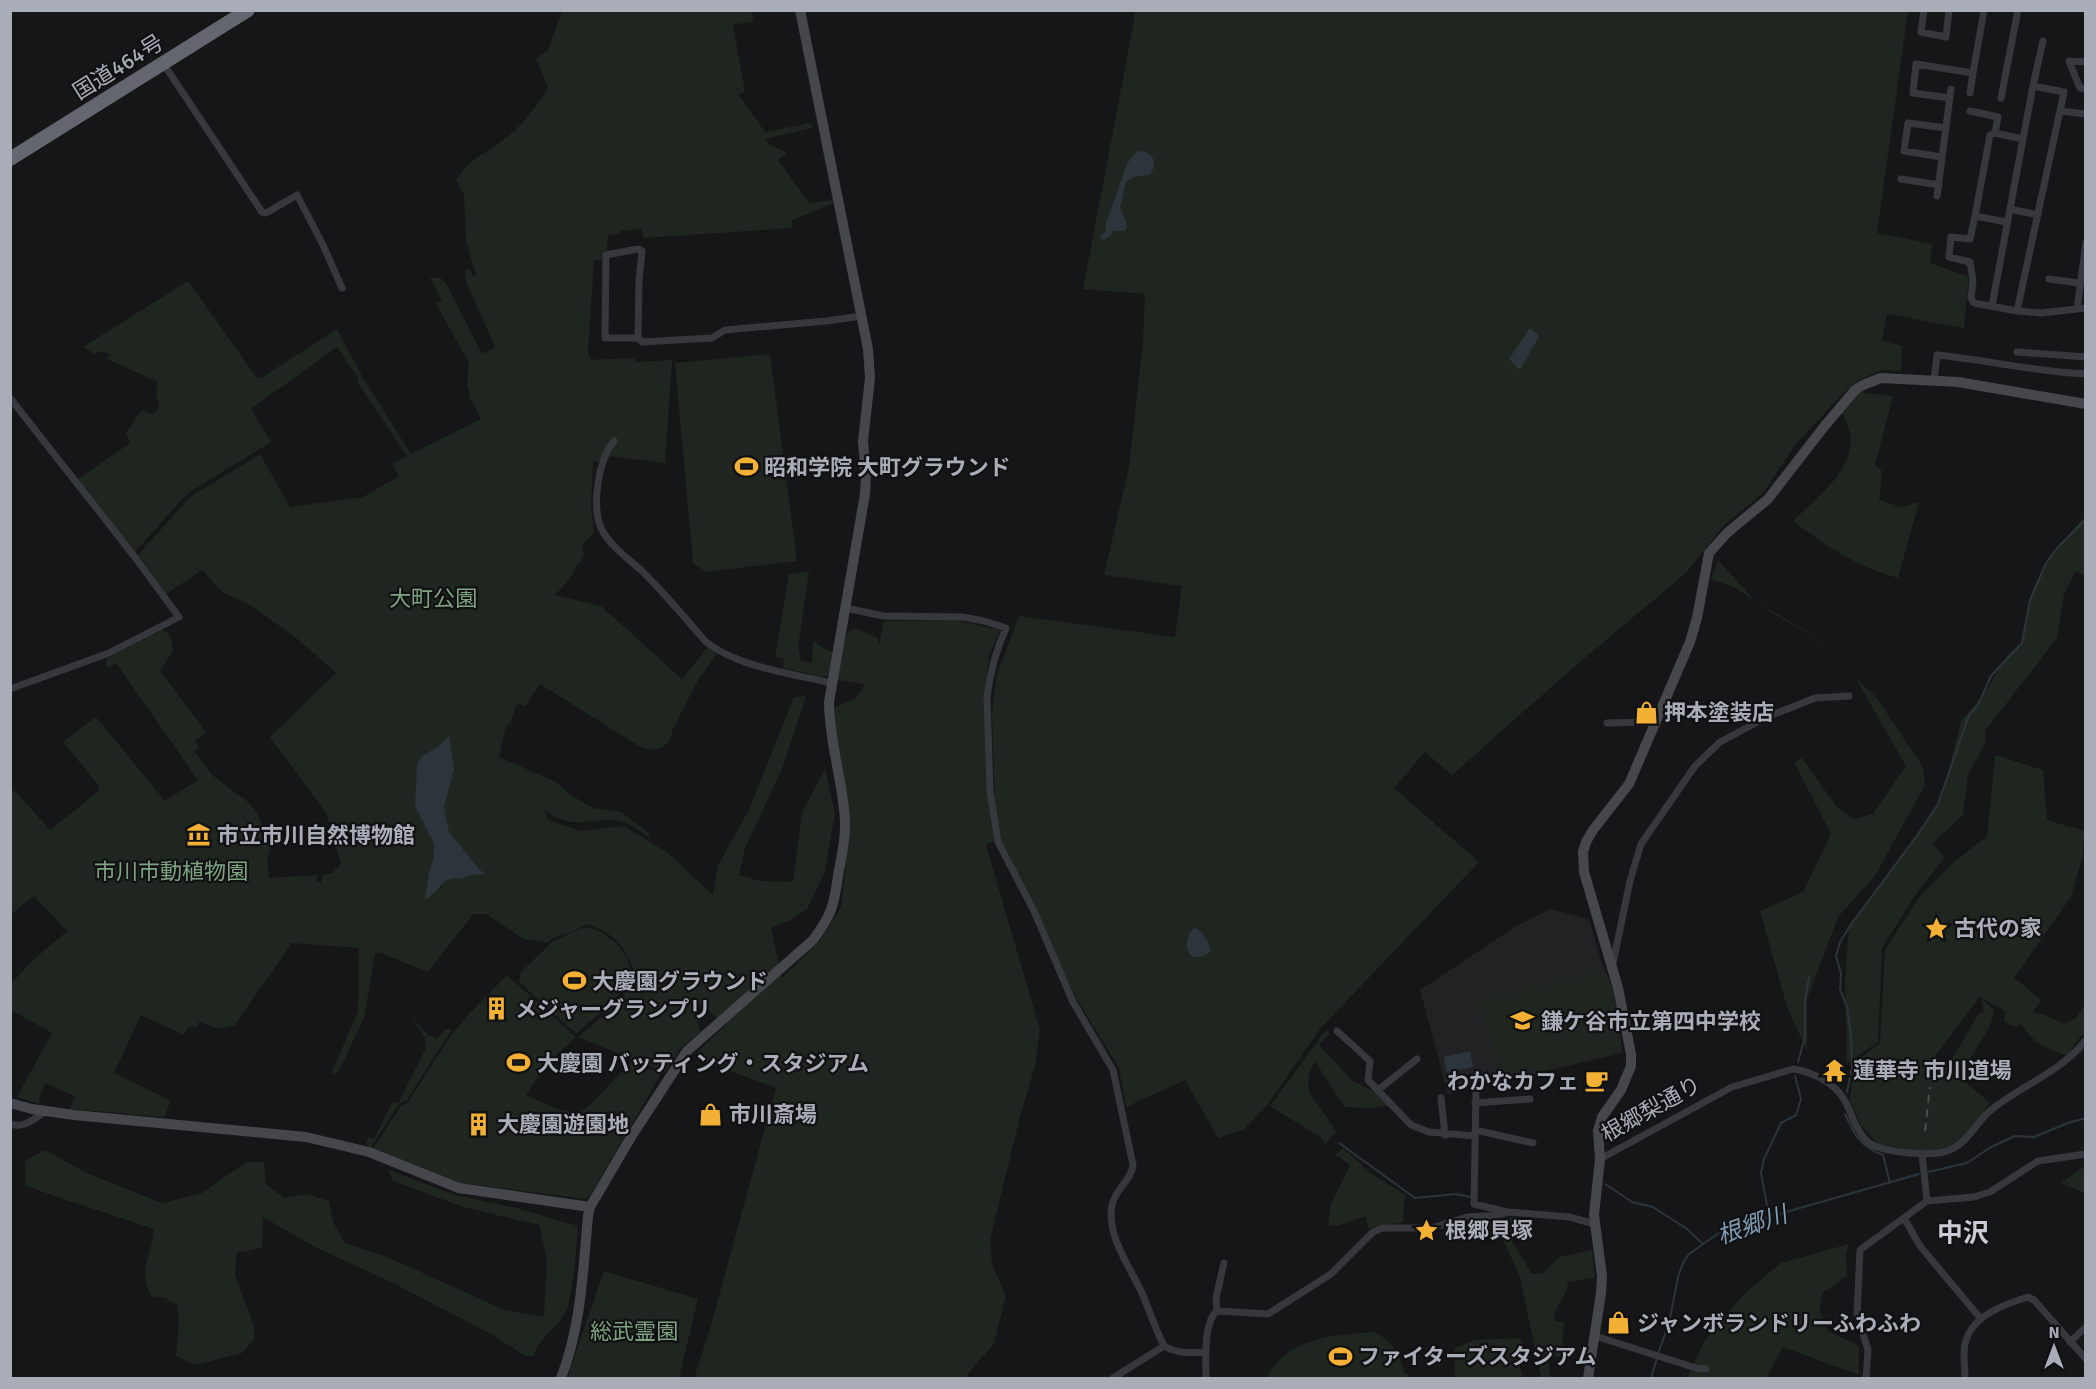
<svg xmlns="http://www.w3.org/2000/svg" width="2096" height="1389" font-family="Signika,'Noto Sans JP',sans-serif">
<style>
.built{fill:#222225}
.green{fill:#1e261f}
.water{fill:#2c353c}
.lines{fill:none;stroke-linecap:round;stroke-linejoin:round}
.stream{stroke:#2c353c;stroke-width:2}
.street{stroke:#37383d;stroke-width:7}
.secondary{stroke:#45474d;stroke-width:10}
.highway{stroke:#63666e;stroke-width:14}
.rail{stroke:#4a4c52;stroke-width:2;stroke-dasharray:8 6;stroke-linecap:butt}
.labels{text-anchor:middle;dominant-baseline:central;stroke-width:4.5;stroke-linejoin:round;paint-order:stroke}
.street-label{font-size:22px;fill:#a8adb8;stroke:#111113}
.poi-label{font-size:22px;font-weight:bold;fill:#a8adb8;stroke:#111113;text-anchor:start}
.park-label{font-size:22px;fill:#7fa381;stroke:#111113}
.water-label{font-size:24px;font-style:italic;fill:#7f9bb3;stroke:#111113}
.quarter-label{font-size:26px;font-weight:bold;fill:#c9ccd4;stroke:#111113}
</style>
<rect width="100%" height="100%" fill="#161618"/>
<!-- built -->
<path class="built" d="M1551,909L1589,919L1601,961L1613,989L1623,1053L1448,1094L1420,990L1516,926Z"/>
<!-- green -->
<path class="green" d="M562,11H752L754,21L733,25L745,92L738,94L765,132L811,123L813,128L766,139L768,144L787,153L778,160L809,203L832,200L834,203L792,220V228L644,238L642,229L620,231V233L608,235L607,251L604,252L603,260H594L588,352L591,360L634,358L636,362L672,360L665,463L610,456L604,464L593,461L591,508L594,533L582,545L584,554L581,561L576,565L574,573L555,595L601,606L682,679L708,647L717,654L698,680L672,731C671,748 656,752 642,748L540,684L525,706L517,704L510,724L506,726L499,757L554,781L571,795L593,808L621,812L650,834L648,837C641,832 632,825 623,822C598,814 572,834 545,810L547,819L580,831L624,826L668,853L713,895L718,865L749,810L794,697L806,696L782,769L745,848L739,875L760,881L793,882L802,812L825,769L835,813L825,872L807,909L791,920L771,928L782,978L820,941L841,908L850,825L835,732L834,708L855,699L865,684L837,680L846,634L854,628L878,638L879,645L884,621L954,620L1000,630L989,656L984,701L987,785L994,841L986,845L1040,1030L1035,1065L1019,1121L990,1240L992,1265L1006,1295L994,1344L970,1371L966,1378H694L710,1329L776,1088L700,1060L697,1052L726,1025L700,1004L694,1005L700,1032L681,1048L665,1073L578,1037C592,1025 632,994 634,976C634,968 630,961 626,954C618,938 604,930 587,924L570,933L555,937L547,943L524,939L486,914H473L428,972L379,952L375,954L364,1018L339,1071L333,1074L332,1072L358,1011L359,948L292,943L234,1026L219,1029L199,1022L196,1028L189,1026L184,1035L141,1015L114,1073L171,1101L164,1117L70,1109L75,1096L45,1083L39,1099V1104L17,1097L52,1033L11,1010V984L32,961L67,931L34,896L11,914V792L14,790L50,830L99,791V786L63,742L96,717L165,801L198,780L116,663L109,668L106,665V659L162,630C172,634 172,641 173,651L160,671L206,732L195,741L199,747L195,752L212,775L248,802L258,815L271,845L267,860L269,878L317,875V882L321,883L322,875L332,873L341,864L326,813L270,737L336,673L295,637L250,605L222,592L202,570L166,594L138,555L190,497L260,454L290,507L363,497L399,476L392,464L407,456L358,383V378L337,347L251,409L271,442L187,494L134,553L77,480L130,443L126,433L142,410L151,414L156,412L159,406L156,393L158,382L107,359L109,354L100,351L95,354L83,347L188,281L257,378H261L337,329L363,378L411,454L481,419L471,400L467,385L469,363L436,304L442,300L430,278H441L448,287L482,354L495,347L467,284L465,272L470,269L473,276L476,275L466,241L464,195L456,181C468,159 483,155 502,141C523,125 535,109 548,87L536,59L548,50Z
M1134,11H1908L1877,233L1932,244L1930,263L1969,277L1964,328L1887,314L1882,341L1902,346L1901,371L1882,370L1861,379L1846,390L1796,444L1763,493L1724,525L1687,572L1567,673L1452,775L1425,752L1394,788L1479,862L1320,1029L1268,1104L1243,1130L1218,1138L1185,1080L1126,1107L1119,1068L1076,998L1035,910L1001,842L995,807L992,713L997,674L1019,616L1175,637L1182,586L1104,575L1129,467L1143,341L1145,294L1083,289L1134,21Z
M770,354L797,561L706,572L693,563L675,363Z
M1858,392L1893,396L1875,465L1882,471L1879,500L1901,507L1919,502L1898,578C1859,568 1824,545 1793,521C1823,492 1871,458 1841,412Z
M2085,516V576L2076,571L2064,594L2057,638L1985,731L1986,742L1968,775L1963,815L1933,843L1944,858L1916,894L1882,948L1878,1042L1847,1063L1845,980L1849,925L1941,801L1961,721L1984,694L2007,656L2022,641L2030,600L2048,559Z
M1718,560L1755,601L1806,631L1876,697L1923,767L1925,785L1875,876L1838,917L1807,999V1051L1787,1007L1760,911L1803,892L1831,834L1794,762L1802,758L1836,806L1854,819L1873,814L1906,766L1855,677L1806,632L1777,616L1734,587L1711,579Z
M809,571L798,647L801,661L812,663L813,641L825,649L833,652L828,675L824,677L783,668L784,659L775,657L789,574Z
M1995,755L2043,770L2047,820L2085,831L2082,858L2071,897L2014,978L2042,1000L2033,1012L2045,1015L2064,1024L2076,1018L2085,1004V1034C2076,1038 2074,1049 2066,1055C2045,1049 2032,1041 2020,1023L2016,1027L2004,1022L2005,1011L1980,997L1935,1056L1948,1066L1979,1013L1984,1012L1981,998L1994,1010C1992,1037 1963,1055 1965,1082L1990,1103L1960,1141L1948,1149L1926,1152L1880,1145L1862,1127L1850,1101L1854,1063L1880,1043L1885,950L1920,896L1953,863L1987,836Z
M583,928C597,927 605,934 616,943C624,951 635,970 629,981C622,996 590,1021 576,1034L519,982L521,972L553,941Z
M1603,970L1612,990L1621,1051L1536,1072L1534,1067L1504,1073L1498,1063L1479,1000Z
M507,975L576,1037L544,1067L526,1095L559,1110L575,1112L587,1108L632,1061L661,1074L591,1194L586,1199L461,1183L373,1148L401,1106L408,1102L449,1038L469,1014Z
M411,1018L428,1035L437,1039L446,1029H452L407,1100L399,1104L371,1147L366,1145L368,1137L374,1139L392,1103L399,1102L426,1048L425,1037Z
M1325,1031L1330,1033L1319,1045L1353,1081L1378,1094L1388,1106L1372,1108L1344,1107L1315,1061C1296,1096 1321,1102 1336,1132L1325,1144L1320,1137L1270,1106Z
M1343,1148L1372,1174L1406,1195L1404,1201L1403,1222L1368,1228L1366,1216L1336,1226L1328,1225L1331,1204L1350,1165L1335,1155Z
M45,1150L89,1174L162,1203L202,1193L246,1162H264L266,1184L284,1198L307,1194L329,1201L333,1222L345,1243L387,1257L505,1310L544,1317L547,1260L539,1225L463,1207L393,1181L389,1170L455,1195L513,1207L578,1226C576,1246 574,1299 564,1315C554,1331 542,1335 533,1356H525L493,1335L387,1280L317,1248L263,1217L262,1248L237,1253L235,1275L254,1327V1339L242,1353L196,1365L176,1356L179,1321L177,1305L165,1298L151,1296C149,1290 145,1284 145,1277C144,1265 153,1244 154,1229L54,1196L25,1185V1161Z
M2085,1166V1193L2061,1183Z
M1514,1217L1516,1230L1512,1241L1532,1274L1542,1273L1560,1257L1592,1250L1595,1278L1568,1282C1566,1301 1556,1300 1554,1320L1564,1323L1561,1357L1549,1356V1373L1552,1378H1541L1520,1277L1501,1236L1446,1228Z
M1849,1244L1846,1255L1847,1276L1822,1293L1820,1311L1828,1331L1859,1346V1375L1783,1347L1766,1378H1687L1705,1340L1744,1294L1781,1263Z
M604,1271L698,1299L679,1378H567Z
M1375,1332C1395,1344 1398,1352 1405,1374H1409L1410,1378H1267C1285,1337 1335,1335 1375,1332Z
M1520,1338L1527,1353L1517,1357L1523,1378L1455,1377L1454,1348L1475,1340Z"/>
<!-- water -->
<path class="water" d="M1139,151C1154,151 1159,165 1149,175L1133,177L1126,182L1120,208L1126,221L1127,228L1124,231H1114L1109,237L1102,241L1100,236L1106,231V223L1127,164L1133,155Z
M1530,328L1539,336L1520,370L1509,359Z
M449,736L454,769L444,807L449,832L479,869L485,874L469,875L461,879C441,874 440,893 425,899L429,872L434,858V844L415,806L417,765L421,757L440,745Z
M1194,928C1203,930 1209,943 1211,951C1190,969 1178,944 1194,928Z
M1470,1051L1473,1067L1447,1073L1444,1057Z"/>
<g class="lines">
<!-- stream -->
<path class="stream" d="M1798,1062L1805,1037V1001L1809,977
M1847,1092L1852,1067L1851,1037L1847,1007L1840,989L1841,973L1836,957L1840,942L1852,923L1917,836L1938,804L1969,715L1978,705L1991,676L2022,643L2030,600L2046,563L2058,547L2086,519
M1845,1114C1855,1136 1860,1146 1883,1155L1890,1183
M1339,1143L1415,1198L1456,1194L1470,1197
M1928,1172L1967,1163L1991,1147L2015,1136L2034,1137L2068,1123L2086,1118
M1605,1184L1632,1202L1653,1207L1687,1229L1702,1243
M1769,1216L1761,1173L1764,1159L1781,1123L1796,1115L1801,1099L1795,1076
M1658,1354L1669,1323L1678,1277L1683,1263L1689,1254L1723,1230L1919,1174
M1651,1378L1657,1358"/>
<!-- street -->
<path class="street" d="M1924,10L1921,32L1946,37L1949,10
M2086,62L2069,61L2080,88L2086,89
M163,63L262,212L266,213L297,195L323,245L342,288
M1970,93L1973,73
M1950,98L1913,93L1916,64L1973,73L1984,10
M2001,98L2018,10
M1970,111L1998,117L1995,133
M2060,111L2086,114
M1942,157L1904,151L1908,123L1946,128
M1901,179L1939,185
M1937,196L1951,89
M2010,209L2038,215
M1975,216L1970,239L1951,237L1949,257L1970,262L1973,280L1971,298L1974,303L2017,311L2041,313L2086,308
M2007,222L1975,216L1990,135L1995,133L2023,139L2033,86
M2049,279L2079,283
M1992,306L2023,139
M2077,309L2086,243
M2017,311L2064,92L2033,86L2043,41
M638,338H605L606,255L638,249L642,251L639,281L638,338L642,342L712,338L725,330L826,321L862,316
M2017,352L2086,357
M1934,380L1937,355C1987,360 2036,372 2086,374
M10,398L134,556L179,617L109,653L10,689
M614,441C598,460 591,508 602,530C611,547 630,560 644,573C666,595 686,619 706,642C740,668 790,673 831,683
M845,608L884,616L963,617L984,621L1006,628C996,650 990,673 987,697L990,791L998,842L1034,911L1073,1002L1113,1070L1133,1165C1132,1180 1115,1189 1112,1205C1106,1234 1129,1266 1141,1291C1149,1309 1155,1328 1164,1346C1178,1354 1191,1353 1206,1352
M1607,723L1654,722
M1613,963L1630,881L1641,844L1695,766L1720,742L1767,717L1815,698L1849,696
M1337,1031L1370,1061L1368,1080L1411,1125L1429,1132L1475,1136
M1476,1088L1474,1204L1508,1212L1569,1217L1595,1224
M1378,1090L1417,1059
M1441,1098L1445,1135
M1475,1103L1530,1099
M10,1124C24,1129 35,1118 46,1111
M1475,1130L1533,1143
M1922,1154L1927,1201
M1600,1159L1732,1087L1793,1069C1809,1071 1831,1081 1841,1095C1846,1101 1850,1111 1853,1119C1857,1127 1861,1137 1868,1142C1882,1153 1937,1158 1952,1149C1969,1141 1976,1122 1991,1110C2022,1085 2061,1072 2086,1040
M1904,1218L1920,1246L1981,1319
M1217,1311L1216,1298L1224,1263
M1595,1336L1696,1368L1706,1369
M2070,1342L2086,1327
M1113,1378L1164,1346
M1206,1378C1206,1362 1203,1322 1217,1311L1268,1314L1331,1274L1373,1232L1383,1228H1432L1467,1217L1499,1215L1508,1212
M1866,1378L1868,1350L1857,1315L1860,1250L1927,1201L1974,1197L1990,1192L2038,1161L2086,1154
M1965,1378C1965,1366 1962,1351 1966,1340C1974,1315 2005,1304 2028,1297L2034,1300L2086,1359"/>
<!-- secondary -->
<path class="secondary" d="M10,1103L32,1109L74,1115L306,1137L369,1152L459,1188L590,1207
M561,1378C581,1327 583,1271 588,1216L590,1207L631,1137L687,1051L813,940C831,916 834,906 838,876C841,858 846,840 845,821C843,781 829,742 829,702L865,494L866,476L863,441L870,378L868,349L800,10
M1588,1378L1601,1293L1602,1276L1594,1215L1600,1159L1598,1131L1602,1117L1621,1090L1631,1066V1054L1618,988L1584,872L1583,852L1586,842L1593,830L1629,784L1690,642L1697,618L1709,553L1727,533L1768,499L1823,428L1855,390L1863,385L1881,378L1958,382L2086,404"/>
<!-- highway -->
<path class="highway" d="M10,159L248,10"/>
<!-- rail -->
<path class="rail" d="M1925,1131L1930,1087"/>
</g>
<!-- icons -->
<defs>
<symbol id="stadium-bare" viewBox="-9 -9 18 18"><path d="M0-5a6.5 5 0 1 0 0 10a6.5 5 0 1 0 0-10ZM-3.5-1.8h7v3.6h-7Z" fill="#f2b134" stroke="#111113" stroke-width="2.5" paint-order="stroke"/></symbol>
<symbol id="shop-bare" viewBox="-9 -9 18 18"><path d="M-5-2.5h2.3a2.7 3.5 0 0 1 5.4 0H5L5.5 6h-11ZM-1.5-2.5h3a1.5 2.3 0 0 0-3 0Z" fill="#f2b134" stroke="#111113" stroke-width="2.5" paint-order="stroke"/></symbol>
<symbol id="museum-bare" viewBox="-9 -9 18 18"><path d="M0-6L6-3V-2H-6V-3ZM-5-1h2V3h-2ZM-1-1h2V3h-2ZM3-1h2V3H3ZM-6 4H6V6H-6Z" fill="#f2b134" stroke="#111113" stroke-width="2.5" paint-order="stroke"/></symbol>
<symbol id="sight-bare" viewBox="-9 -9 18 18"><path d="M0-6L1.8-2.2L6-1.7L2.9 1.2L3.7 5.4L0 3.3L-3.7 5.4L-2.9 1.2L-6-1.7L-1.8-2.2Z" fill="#f2b134" stroke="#111113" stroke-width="2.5" paint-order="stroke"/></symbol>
<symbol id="building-bare" viewBox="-9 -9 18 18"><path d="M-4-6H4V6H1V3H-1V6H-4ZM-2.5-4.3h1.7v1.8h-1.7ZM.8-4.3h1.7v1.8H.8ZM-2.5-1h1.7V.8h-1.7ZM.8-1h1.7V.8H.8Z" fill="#f2b134" stroke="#111113" stroke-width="2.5" paint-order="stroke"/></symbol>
<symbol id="school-bare" viewBox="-9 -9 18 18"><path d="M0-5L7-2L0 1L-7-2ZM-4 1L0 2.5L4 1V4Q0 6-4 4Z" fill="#f2b134" stroke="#111113" stroke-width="2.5" paint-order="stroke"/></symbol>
<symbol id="temple-bare" viewBox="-9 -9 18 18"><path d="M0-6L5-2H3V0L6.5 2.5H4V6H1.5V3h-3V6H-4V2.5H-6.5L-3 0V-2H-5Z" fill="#f2b134" stroke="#111113" stroke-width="2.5" paint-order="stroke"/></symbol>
<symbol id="cafe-bare" viewBox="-9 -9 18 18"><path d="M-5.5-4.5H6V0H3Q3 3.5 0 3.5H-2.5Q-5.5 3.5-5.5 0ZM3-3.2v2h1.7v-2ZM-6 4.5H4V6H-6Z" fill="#f2b134" stroke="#111113" stroke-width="2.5" paint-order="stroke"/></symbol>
</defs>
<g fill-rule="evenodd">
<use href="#stadium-bare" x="730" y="450" width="33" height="33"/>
<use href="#shop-bare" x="1630" y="696" width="33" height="33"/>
<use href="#museum-bare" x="182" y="818" width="33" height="33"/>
<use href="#sight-bare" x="1920" y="912" width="33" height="33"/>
<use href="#stadium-bare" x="558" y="964" width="33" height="33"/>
<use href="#building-bare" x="480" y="992" width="33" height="33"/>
<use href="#school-bare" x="1506" y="1004" width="33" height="33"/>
<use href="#stadium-bare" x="502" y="1046" width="33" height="33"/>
<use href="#temple-bare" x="1818" y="1054" width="33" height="33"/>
<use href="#cafe-bare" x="1580" y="1064" width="33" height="33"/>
<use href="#shop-bare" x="694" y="1098" width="33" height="33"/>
<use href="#building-bare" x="462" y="1108" width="33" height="33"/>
<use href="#sight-bare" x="1410" y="1214" width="33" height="33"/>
<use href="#shop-bare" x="1602" y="1306" width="33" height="33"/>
<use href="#stadium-bare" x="1324" y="1340" width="33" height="33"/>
</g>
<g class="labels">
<!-- street labels -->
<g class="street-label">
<text transform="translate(118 67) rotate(-32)">国道464号</text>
<text transform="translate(1651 1109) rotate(-29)">根郷梨通り</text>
</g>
<!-- poi labels -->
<g class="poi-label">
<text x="764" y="467">昭和学院 大町グラウンド</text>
<text x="1664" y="712">押本塗装店</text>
<text x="217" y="835">市立市川自然博物館</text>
<text x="1954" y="928">古代の家</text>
<text x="592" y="981">大慶園グラウンド</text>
<text x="515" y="1009">メジャーグランプリ</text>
<text x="1541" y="1021">鎌ケ谷市立第四中学校</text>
<text x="537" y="1063">大慶園 バッティング・スタジアム</text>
<text x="1853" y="1070">蓮華寺 市川道場</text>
<text x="1579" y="1081" text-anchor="end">わかなカフェ</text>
<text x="729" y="1114">市川斎場</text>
<text x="497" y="1124">大慶園遊園地</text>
<text x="1445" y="1230">根郷貝塚</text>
<text x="1637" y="1323">ジャンボランドリーふわふわ</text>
<text x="1358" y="1356">ファイターズスタジアム</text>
</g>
<!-- park labels -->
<g class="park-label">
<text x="433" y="598">大町公園</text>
<text x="171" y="871">市川市動植物園</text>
<text x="634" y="1331">総武霊園</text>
</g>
<!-- water labels -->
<g class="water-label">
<text transform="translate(1752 1225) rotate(-19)">根郷川</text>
</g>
<!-- quarter labels -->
<g class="quarter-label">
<text x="1963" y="1234">中沢</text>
</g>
</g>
<!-- border -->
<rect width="2096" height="1389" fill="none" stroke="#a8adb8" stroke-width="24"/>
<!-- north arrow -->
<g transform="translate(2054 1347)" stroke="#111113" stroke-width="4.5" paint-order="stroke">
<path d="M0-4.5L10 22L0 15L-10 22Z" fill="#a8adb8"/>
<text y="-9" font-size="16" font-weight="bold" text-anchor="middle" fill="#a8adb8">N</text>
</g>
</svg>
